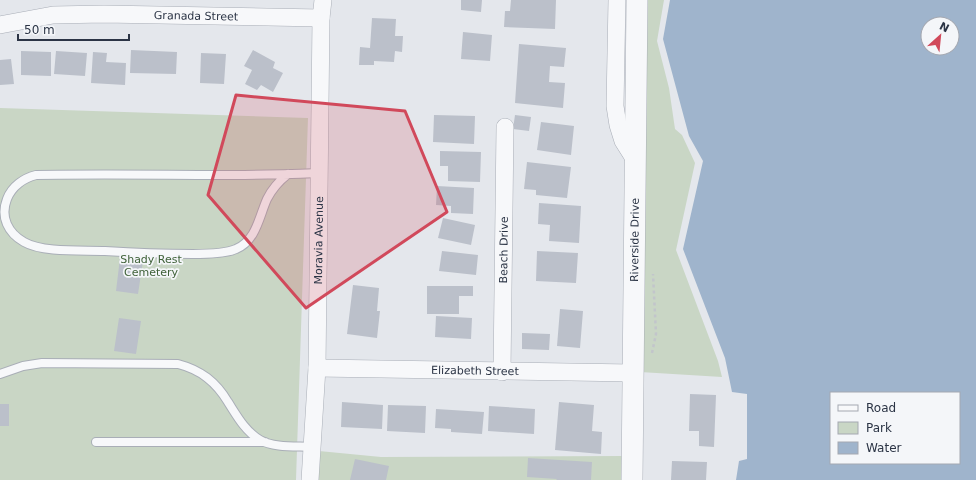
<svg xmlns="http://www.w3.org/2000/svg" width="976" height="480" font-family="'DejaVu Sans',sans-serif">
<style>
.green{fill:#c9d6c5}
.water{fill:#9fb4cc;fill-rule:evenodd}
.building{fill:#bbc0ca}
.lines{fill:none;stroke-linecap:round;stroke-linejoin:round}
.service-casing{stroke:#a9aeb7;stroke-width:10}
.minor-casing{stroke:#a9aeb7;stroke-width:18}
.tertiary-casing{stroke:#a9aeb7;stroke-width:22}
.path{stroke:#c2c5cb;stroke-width:2.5;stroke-dasharray:3 3;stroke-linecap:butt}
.service{stroke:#f7f8fa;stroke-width:8}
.minor{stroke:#f7f8fa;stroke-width:17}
.tertiary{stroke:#f7f8fa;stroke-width:21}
.marked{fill:#d1495b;fill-opacity:0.2;stroke:#d1495b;stroke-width:3;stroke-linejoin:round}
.labels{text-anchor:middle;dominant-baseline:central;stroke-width:3.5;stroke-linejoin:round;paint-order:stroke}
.street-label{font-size:11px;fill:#2b3445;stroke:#f4f6f9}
.park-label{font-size:11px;fill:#3f6138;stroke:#f4f6f9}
</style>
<rect width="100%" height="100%" fill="#e4e7ec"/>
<!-- green -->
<path class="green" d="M645,0H664L657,41L669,88L675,129L682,135L695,163L676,250L718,361L722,377L640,372Z
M0,108L308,118L296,480H0Z
M319,451L381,457L624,456V480H317Z"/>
<!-- water -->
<path class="water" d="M670,0H976V480H736L739,461L747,459V394L732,392L725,358L683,249L703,161L689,136L663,39ZM928,24H952V48H928ZM831,393H959V463H831Z"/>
<!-- building -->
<path class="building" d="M461,0H482L481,12L461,10Z
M511,0H556L555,29L504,27L505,11H510Z
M372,18L396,19L395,36H403L402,52L395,51L394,62L374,61V65H359L360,47L370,48Z
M463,32L492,35L490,61L461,59Z
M519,44L566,48L564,67L550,66L549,82L565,83L563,108L515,103Z
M131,50L177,52L176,74L130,73Z
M253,50L275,62L273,68L283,73L273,92L261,85L257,90L245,84L252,70L244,66Z
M21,51L51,52V76L21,75Z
M56,51L87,53L85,76L54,74Z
M93,52L107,53L106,62L126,63L125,85L91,83Z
M201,53L226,54L224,84L200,83Z
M11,59L14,84L0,85V60Z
M434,115L475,116L474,144L433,142Z
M515,115L531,117L529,131L513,129Z
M541,122L574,126L571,155L537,150Z
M440,151L481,152L480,182L448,181V166H440Z
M527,162L571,167L567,198L536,195V190L524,189Z
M437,186L474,188L473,214L451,213V206L436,205Z
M539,203L581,206L579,243L549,241L550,225L538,224Z
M443,218L475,225L471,245L438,238Z
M442,251L478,255L476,275L439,271Z
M537,251L578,253L576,283L536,281Z
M120,258L143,261L138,294L116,291Z
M353,285L379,288L377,311H380L377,338L347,334Z
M427,286H473V296H459V314H427Z
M560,309L583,311L580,348L557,346Z
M436,316L472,318L471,339L435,337Z
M119,318L141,321L136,354L114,351Z
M522,333L550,334L549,350L522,349Z
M690,394L716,395L714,447L699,446V431H689Z
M342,402L383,405L382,429L341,427Z
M559,402L594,405L592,431L602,432L601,454L555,450Z
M0,404H9V426H0Z
M388,405L426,406L425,433L387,431Z
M489,406L535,409L534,434L488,431Z
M436,409L484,412L482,434L451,432V429L435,428Z
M528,458L592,462L591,480H556L557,479L527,477Z
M355,459L389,466L386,480H350Z
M672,461L707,462L706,480H671Z"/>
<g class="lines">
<defs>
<path id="service" d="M288,174C279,181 272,189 267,199C259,217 256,241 236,249C225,254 205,254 193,254C164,254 135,253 105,251C83,250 43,253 24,242C8,233 0,217 7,199C12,186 24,178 36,175C102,174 168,175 234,175C263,175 291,174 319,173
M0,374L23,366L42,363L178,364C201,370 216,382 228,402C237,416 245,431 260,440C274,448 296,446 312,447
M96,442H265"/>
<g id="minor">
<path d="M617,0L615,106L618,125L623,141L635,160"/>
<path id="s1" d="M0,25L53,15L104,14L321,18"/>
<path id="s2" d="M317,368L632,373"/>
<path id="s3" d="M502,372L505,127"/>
<path id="s4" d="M310,480L317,368L321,18L323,0"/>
</g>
<g id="tertiary">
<path id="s5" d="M632,480L637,0"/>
</g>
</defs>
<!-- service casing -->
<use href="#service" class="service-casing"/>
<!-- minor casing -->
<use href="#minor" class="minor-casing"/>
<!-- tertiary casing -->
<use href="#tertiary" class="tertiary-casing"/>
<!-- path -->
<path class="path" d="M652,353L656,334L653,274"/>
<!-- service -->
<use href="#service" class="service"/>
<!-- minor -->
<use href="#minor" class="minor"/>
<!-- tertiary -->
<use href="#tertiary" class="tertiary"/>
</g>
<!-- marked area -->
<path class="marked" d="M236,95L405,111L447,212L306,308L208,195Z"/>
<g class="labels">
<!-- street labels -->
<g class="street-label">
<text stroke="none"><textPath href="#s1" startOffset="197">Granada Street</textPath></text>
<text stroke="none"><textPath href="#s4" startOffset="240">Moravia Avenue</textPath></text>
<text stroke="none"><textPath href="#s5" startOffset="240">Riverside Drive</textPath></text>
<text stroke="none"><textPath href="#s3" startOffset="122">Beach Drive</textPath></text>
<text stroke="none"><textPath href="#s2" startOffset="158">Elizabeth Street</textPath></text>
</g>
<!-- park labels -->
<g class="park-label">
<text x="151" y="259">Shady Rest<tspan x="151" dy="13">Cemetery</tspan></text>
</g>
</g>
<!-- legend -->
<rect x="830" y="392" width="130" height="72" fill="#f4f6f9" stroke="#a4a8b1"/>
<rect x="838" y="405" width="20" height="6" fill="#f7f8fa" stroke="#a4a8b1"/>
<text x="866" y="412" font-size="12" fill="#2b3445">Road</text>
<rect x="838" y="422" width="20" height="12" fill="#c9d6c5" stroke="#a4a8b1"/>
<text x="866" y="432" font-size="12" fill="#2b3445">Park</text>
<rect x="838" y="442" width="20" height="12" fill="#9fb4cc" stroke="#a4a8b1"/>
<text x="866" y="452" font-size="12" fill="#2b3445">Water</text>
<!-- north arrow -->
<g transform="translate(940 36) rotate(27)"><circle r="19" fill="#f4f6f9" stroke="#a4a8b1"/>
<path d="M0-3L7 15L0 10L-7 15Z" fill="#d1495b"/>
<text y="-6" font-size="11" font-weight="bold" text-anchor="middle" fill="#2b3445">N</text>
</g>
<!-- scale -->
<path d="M18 34v6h111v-6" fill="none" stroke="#2b3445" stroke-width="2"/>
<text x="24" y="34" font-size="12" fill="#2b3445" stroke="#f4f6f9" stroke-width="3" paint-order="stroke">50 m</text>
</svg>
